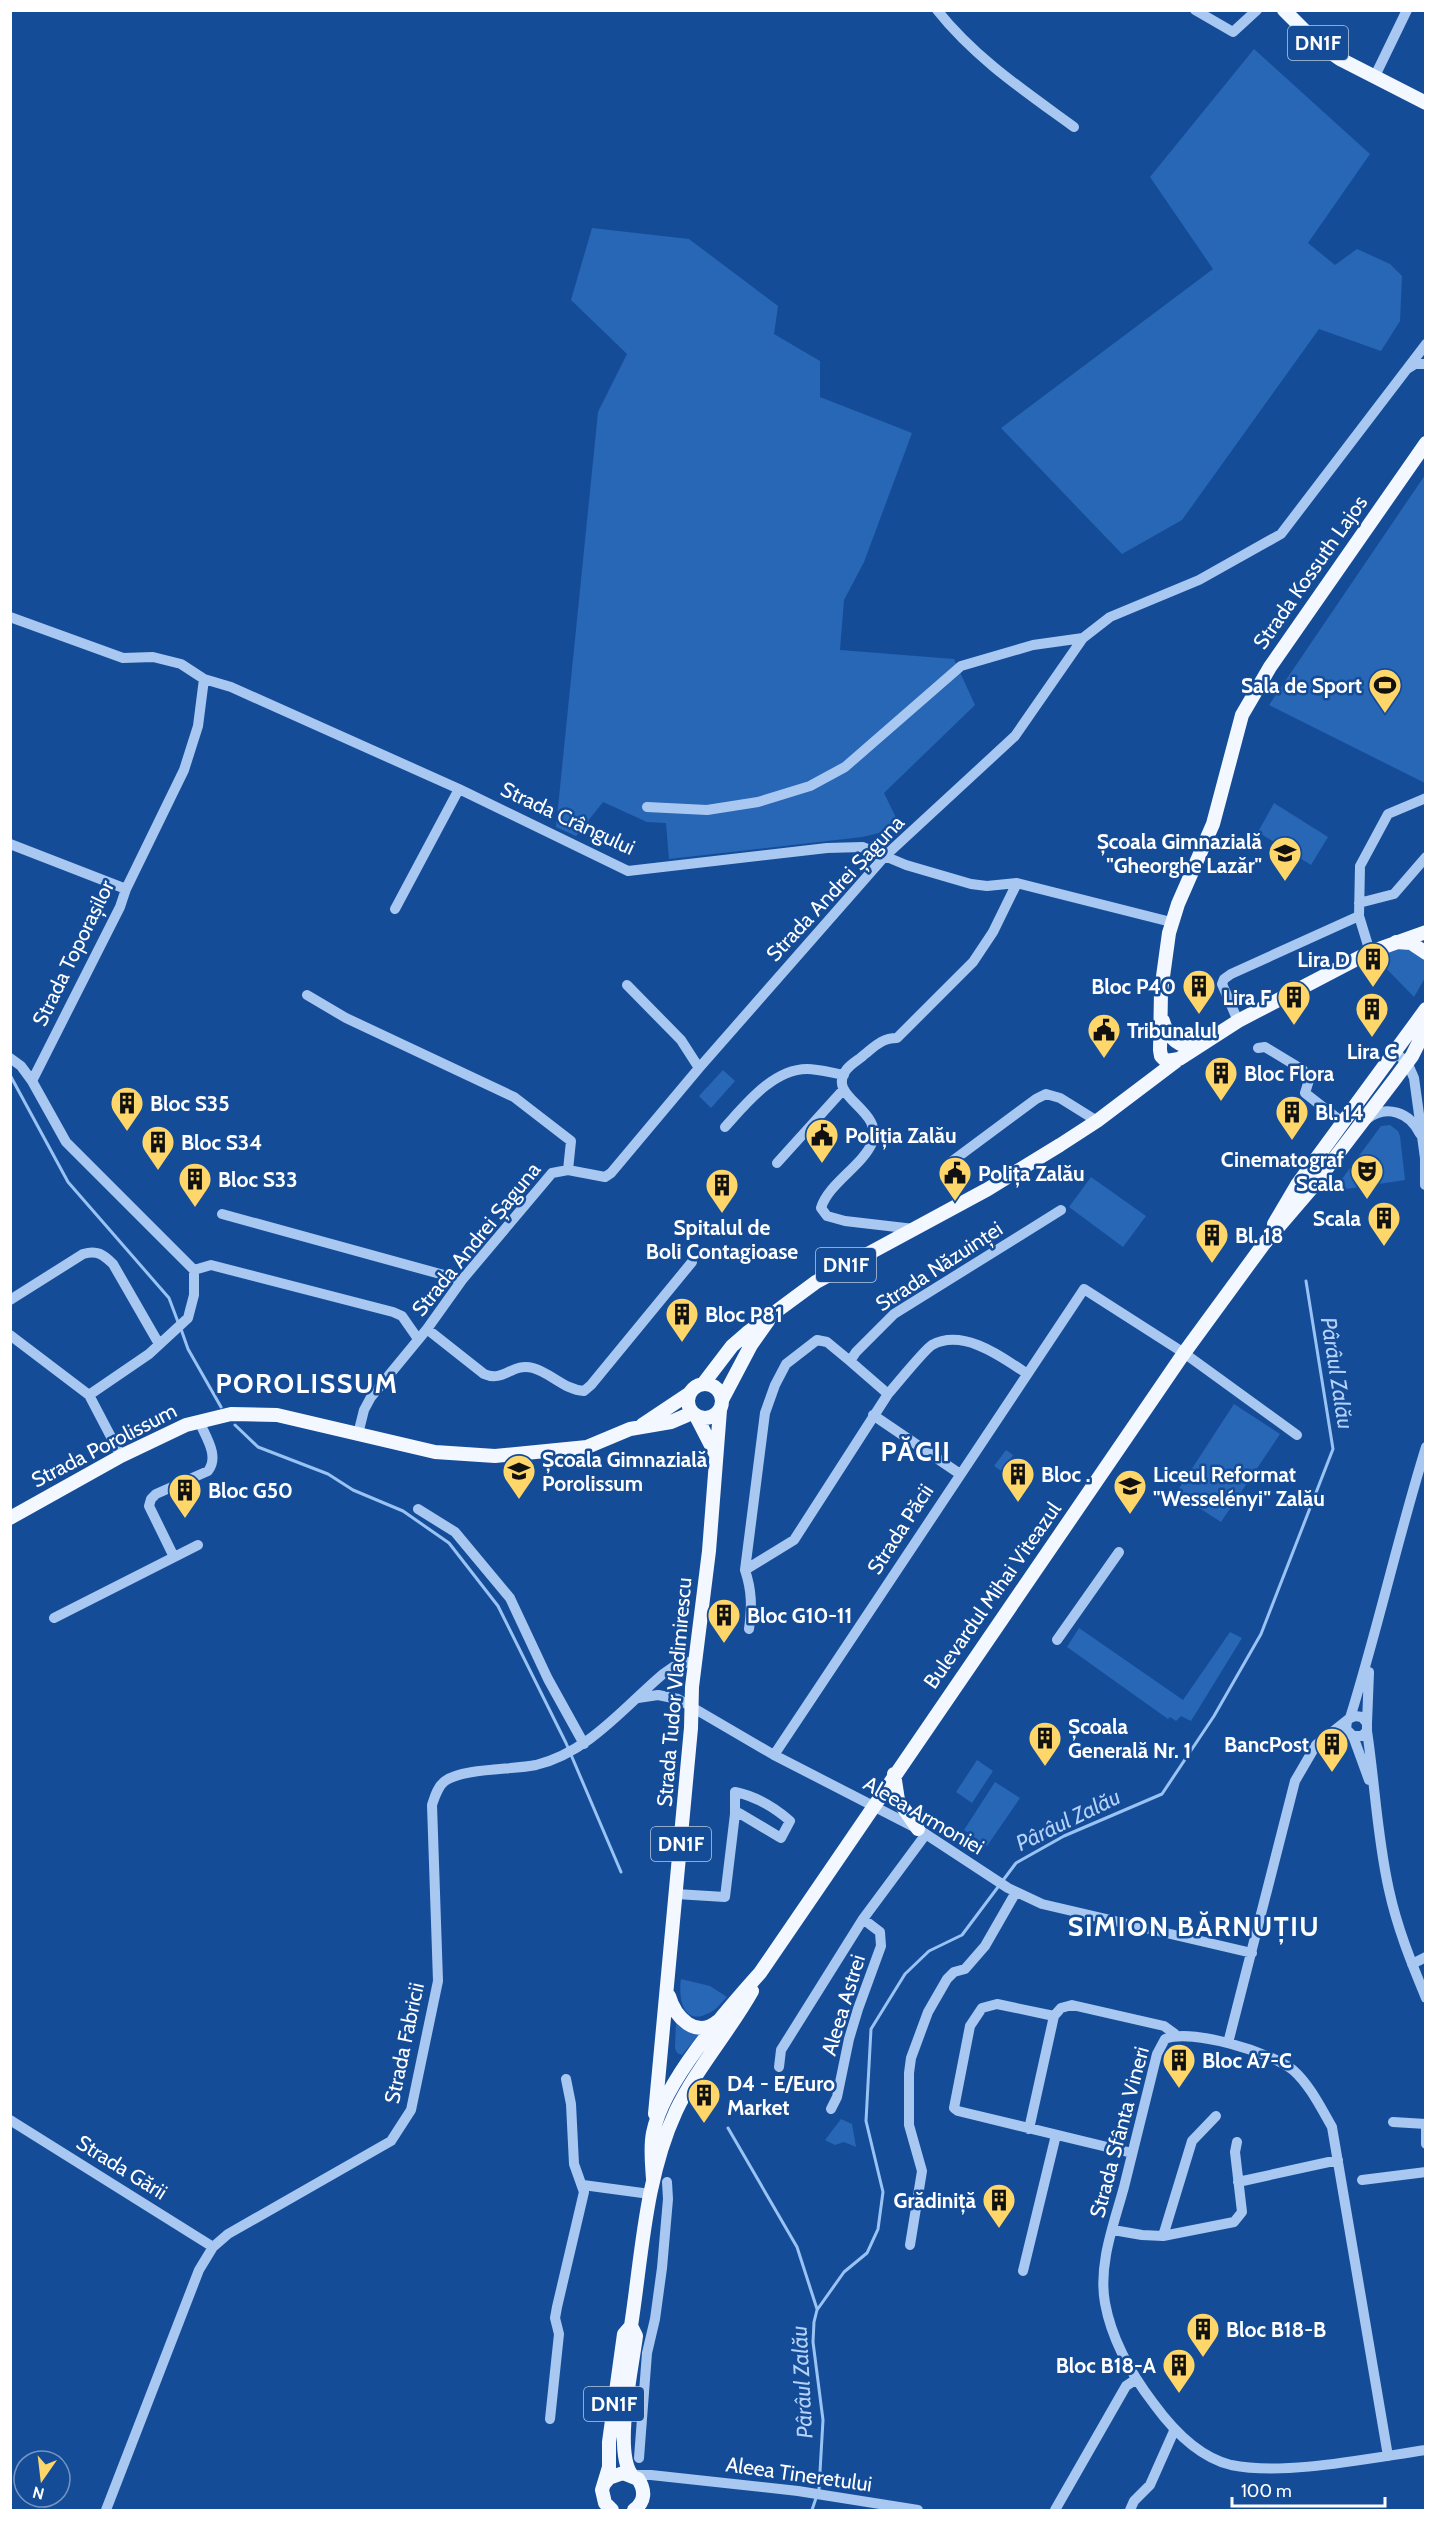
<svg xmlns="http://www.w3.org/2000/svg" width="1436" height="2521" font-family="Cabin,sans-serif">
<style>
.green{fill:#2866b6}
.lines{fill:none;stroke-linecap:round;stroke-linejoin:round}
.stream{stroke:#9ac3f5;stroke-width:3}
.minor{stroke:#a8c8f2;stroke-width:10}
.major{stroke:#f3f7ff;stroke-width:14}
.labels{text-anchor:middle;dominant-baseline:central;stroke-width:5;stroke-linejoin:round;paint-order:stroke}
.shield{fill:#154c98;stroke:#b9c9e0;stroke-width:1.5}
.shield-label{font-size:20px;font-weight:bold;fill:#fff}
.street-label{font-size:21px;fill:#fff;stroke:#154c98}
.poi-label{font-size:21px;font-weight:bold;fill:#fff;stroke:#154c98;text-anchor:start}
.water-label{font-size:22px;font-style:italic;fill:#b4d2f9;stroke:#154c98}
.district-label{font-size:27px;font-weight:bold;letter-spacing:1.5px;fill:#fff;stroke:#154c98}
</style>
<rect width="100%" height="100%" fill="#154c98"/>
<!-- green -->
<path class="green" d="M1254,49L1370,154L1308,243L1335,265L1357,249L1390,264L1402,276L1400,321L1381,351L1319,329L1182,520L1122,554L1001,428L1213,269L1150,177Z
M592,228L689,239L778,306L774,334L820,361V397L912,433L864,562L844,600L840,650L954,659L975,705L884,793L901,828L862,837L669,859L666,823L647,822L603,802L576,836L556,827L598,412L627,354L571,300Z
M1425,475V783L1269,705Z
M1274,803L1328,837L1311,865L1258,832Z
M1406,946L1425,957V978L1414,997L1378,960L1390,950Z
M723,1070L735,1081L711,1108L699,1096Z
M1390,1125L1398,1131L1400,1136L1405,1180L1333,1191L1381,1126Z
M1091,1177L1146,1216L1123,1247L1069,1207Z
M1234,1404L1280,1434L1221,1522L1176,1493Z
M1006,1450L1013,1455L1010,1460L1026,1472L1019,1483L994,1466Z
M1079,1628L1183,1700L1230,1632L1242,1638L1191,1721L1181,1716L1176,1721L1170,1717L1168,1719L1067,1647Z
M977,1760L993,1771L972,1803L956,1792Z
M995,1782L1020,1798L987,1846L964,1830Z
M681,1979L710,1986L727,1997C722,2002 716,2010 709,2013C683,2027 678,1997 681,1979Z
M676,2022L702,2031L682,2055L677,2053L675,2048Z
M841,2119L852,2124L856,2147L844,2142L835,2145L825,2140Z"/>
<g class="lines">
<!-- stream -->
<path class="stream" d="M10,1075L68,1182L169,1298L178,1322
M181,1329L188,1349L221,1407
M235,1425L258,1447L328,1474L353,1490L403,1511L449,1543L498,1606L566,1743L621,1872
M728,2128L797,2247L817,2309
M812,2510L819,2489L823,2420L813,2342L814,2322L817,2310L844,2272L867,2253L878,2229L883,2192L866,2121L871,2029L905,1974L929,1951L962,1935L1016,1863L1064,1836L1162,1794L1214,1716L1261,1634L1333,1449L1306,1281"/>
<!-- minor -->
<path class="minor" d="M937,10C975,58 1026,92 1074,127
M1195,10L1233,32L1257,10
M1374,78L1407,10
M1407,369L1415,364H1426
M10,617L123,658L153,657L181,664L204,679L231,687L459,789L628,871L827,848L863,847L906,865L971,884L987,886L1017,883L1171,922
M647,807L707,810L758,802L810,786L845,767L961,666L1033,645L1083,638
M10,844L126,889
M1359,903L1394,894L1426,857
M395,909L459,789
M1370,952L1359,916L1360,866L1388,814L1426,798
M627,985L681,1040L699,1068
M307,995L346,1018L514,1097L571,1141L568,1170
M1238,1021L1222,984L1224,979L1231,974L1359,916
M1258,1048L1265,1047L1303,1070L1309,1080L1305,1093L1342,1122
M1394,1052L1407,1062L1414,1078L1425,1158V1185
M10,1058L21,1066L32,1081L66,1142L194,1270V1295L188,1318L149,1354L89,1395
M32,1081L120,907L126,889L184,770L198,726L204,679
M1367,1119C1386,1104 1410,1112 1420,1134
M725,1127C745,1105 773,1069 807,1069C819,1069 832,1073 844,1075
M777,1163L843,1090
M947,1165L1036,1099L1046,1094L1060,1098L1097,1121
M222,1214L462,1280
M914,1229L845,1221L827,1216L821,1208C828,1184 862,1166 872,1143C885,1109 824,1097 847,1069C852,1063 860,1059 865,1054C876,1045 883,1038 897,1038L973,962L993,932L1017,883
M194,1270L211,1265L393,1312L402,1316L418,1339
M10,1300L83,1254C97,1250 103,1254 113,1264L159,1344
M427,1329L484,1374C504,1383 512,1362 533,1368C551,1373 565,1390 584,1391L591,1385L692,1262
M10,1335L89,1395L121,1456
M888,1394C897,1384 924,1350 932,1345C963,1328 1002,1357 1026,1373
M873,1415L960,1474
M358,1434L364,1410L371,1397L427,1329L462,1280L552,1173L568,1170L605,1177L611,1173L699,1068L885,856L1015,736L1083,638L1110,617L1199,580L1281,534L1426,344
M418,1509L455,1532L510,1598L548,1679L584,1744
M174,1557L149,1506L151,1499L156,1494L208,1471C220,1456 205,1436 199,1421
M745,1570L794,1540L888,1394L850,1361L856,1352L894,1314L1061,1210
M54,1618L198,1545
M749,1629C752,1607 752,1591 745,1570L765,1413L775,1385L786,1364L817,1340L827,1342L850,1361
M1057,1640L1119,1552
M638,1698L658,1695L678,1699L774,1755L918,1829L1008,1888L1042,1904L1252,1953
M1350,1718C1378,1628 1398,1537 1426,1447
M1367,1723L1369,1672
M1367,1731C1375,1784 1377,1837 1389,1890C1397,1927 1411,1962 1426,1998
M1353,1736L1369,1780
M1320,1744L1349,1734
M774,1755L1084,1289L1184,1353L1297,1435
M676,1894L725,1897L735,1814L739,1813L781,1838L790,1821C775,1808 755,1796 735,1792V1814
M1412,1964L1426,1957
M1054,2016L997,2004L982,2008L970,2026L954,2108L958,2111L1132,2153
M1228,2043L1295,1781L1316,1745L1350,1718L1355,1716L1362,1717L1367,1723V1731L1362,1736H1353L1346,1729L1347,1721
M779,2067L781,2050L863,1919L926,1834
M831,2109L837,2097L849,2039L858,2009L881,1946L880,1932L863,1919
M10,2120L213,2247
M1393,2122L1426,2124
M1426,2126V2144
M1029,2129L1054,2016L1061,2008L1072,2005L1164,2026L1175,2034
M1362,2180L1426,2172
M1238,2182L1338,2160
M583,2185L650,2194
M1113,2230L1142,2235L1163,2236L1234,2222L1242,2212L1235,2152L1237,2142
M1163,2236L1192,2141L1216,2116
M910,2245L922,2171L909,2125V2073L911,2058L928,2012L947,1979L954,1972L965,1969L985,1946L1016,1892
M1023,2271L1056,2135
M550,2419L559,2334L555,2318L557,2307L584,2192L574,2164L571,2104L566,2079
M1388,2456L1332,2127C1321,2108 1310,2085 1293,2070C1270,2052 1191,2028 1165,2039L1157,2054C1146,2099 1135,2143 1124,2187C1114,2224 1098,2264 1105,2303C1112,2341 1131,2374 1154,2404C1173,2430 1198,2457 1231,2465C1285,2476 1370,2458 1426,2450
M639,2458L647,2353L655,2319L662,2268L668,2199L667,2182
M633,2475H651L798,2491L918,2510
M106,2510L199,2270L213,2247L228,2234L391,2141L411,2110L438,1981L432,1805C435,1796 438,1786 445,1781C463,1768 513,1770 536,1765C589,1752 623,1708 663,1674L673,1667L695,1660
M1055,2510L1126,2386L1135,2380
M1130,2510L1134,2501L1150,2485L1174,2431"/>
<!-- major -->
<path class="major" d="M1284,10L1317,43L1340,59L1426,103
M1396,942L1411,943L1426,953
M1163,1021C1168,1038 1180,1050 1199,1045
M1179,1059L1166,1061L1161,1056L1160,1050L1161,991L1169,933L1178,904L1213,824L1242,715L1270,667L1426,443
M1274,1224L1297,1185L1426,1009
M688 1401a17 17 0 1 1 34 0a17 17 0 1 1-34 0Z
M703,1384L732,1346L747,1333L816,1282L988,1189L1060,1145L1097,1121L1179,1059L1238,1021L1370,952L1426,932
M722,1400L751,1345L768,1321
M696,1416L715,1453
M642,1425L690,1393
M10,1518L121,1456L186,1425L231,1414L277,1415L435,1452L495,1456L587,1447L630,1429L671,1422L692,1413
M894,1774L898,1800L918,1829
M669,1996C675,2017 696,2040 718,2021
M655,2114L691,1728L692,1687L709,1551L720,1410
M653,2179C652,2164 650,2147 653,2133C663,2082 726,2011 760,1973L1184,1353L1263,1245L1311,1189L1395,1079L1412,1056L1426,1028
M631,2326L636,2336C632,2368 614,2449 631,2474
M604,2484L609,2478L623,2473L638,2479C646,2491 645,2502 634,2510
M612,2510L605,2503L602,2490L609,2467V2442L624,2334L631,2326C642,2255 645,2178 676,2111C696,2069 729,2032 752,1991"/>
</g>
<!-- icons -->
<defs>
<symbol id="stadium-pin" viewBox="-11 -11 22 30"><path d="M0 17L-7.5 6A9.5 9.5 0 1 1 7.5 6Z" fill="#ffd669" stroke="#154c98"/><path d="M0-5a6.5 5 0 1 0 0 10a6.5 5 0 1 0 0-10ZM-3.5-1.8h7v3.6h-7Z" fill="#111"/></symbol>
<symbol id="school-pin" viewBox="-11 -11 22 30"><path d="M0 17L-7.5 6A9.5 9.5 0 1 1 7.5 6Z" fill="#ffd669" stroke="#154c98"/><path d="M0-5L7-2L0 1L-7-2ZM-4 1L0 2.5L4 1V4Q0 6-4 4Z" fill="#111"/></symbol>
<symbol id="building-pin" viewBox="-11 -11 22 30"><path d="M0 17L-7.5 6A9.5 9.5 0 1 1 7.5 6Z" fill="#ffd669" stroke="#154c98"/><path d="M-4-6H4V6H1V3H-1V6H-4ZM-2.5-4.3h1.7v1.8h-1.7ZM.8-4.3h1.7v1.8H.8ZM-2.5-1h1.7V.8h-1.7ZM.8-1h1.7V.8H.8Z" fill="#111"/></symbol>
<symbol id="civic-pin" viewBox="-11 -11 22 30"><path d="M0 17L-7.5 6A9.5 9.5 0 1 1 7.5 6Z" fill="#ffd669" stroke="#154c98"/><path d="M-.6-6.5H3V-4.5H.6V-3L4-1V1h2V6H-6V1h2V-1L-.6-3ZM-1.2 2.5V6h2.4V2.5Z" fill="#111"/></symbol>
<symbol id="theatre-pin" viewBox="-11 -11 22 30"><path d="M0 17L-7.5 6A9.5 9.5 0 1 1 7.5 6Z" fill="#ffd669" stroke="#154c98"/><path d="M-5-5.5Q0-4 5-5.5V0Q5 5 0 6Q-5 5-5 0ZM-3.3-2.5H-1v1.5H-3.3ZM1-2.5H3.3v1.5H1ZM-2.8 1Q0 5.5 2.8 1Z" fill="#111"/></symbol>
</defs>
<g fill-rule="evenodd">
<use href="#stadium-pin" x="1366" y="666" width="38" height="52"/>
<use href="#school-pin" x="1266" y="834" width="38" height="52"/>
<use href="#building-pin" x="1354" y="940" width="38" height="52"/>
<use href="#building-pin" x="1180" y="967" width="38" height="52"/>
<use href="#building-pin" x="1275" y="978" width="38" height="52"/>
<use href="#building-pin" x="1353" y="990" width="38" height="52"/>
<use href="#civic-pin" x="1085" y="1011" width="38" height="52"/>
<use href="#building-pin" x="1202" y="1054" width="38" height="52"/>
<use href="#building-pin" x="108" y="1084" width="38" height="52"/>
<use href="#building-pin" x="1273" y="1093" width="38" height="52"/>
<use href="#civic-pin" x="803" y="1116" width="38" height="52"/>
<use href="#building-pin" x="139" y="1123" width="38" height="52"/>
<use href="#theatre-pin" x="1348" y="1152" width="38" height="52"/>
<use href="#civic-pin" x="936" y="1154" width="38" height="52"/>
<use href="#building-pin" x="176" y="1160" width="38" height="52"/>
<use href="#building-pin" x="703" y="1166" width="38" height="52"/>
<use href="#building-pin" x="1365" y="1199" width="38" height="52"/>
<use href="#building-pin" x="1193" y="1216" width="38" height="52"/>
<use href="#building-pin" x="663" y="1295" width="38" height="52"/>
<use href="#school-pin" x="500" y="1452" width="38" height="52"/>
<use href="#building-pin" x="999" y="1455" width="38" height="52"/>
<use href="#school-pin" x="1111" y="1467" width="38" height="52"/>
<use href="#building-pin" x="166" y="1471" width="38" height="52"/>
<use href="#building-pin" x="705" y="1596" width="38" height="52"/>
<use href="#building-pin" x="1026" y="1719" width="38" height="52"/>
<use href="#building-pin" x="1313" y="1725" width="38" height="52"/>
<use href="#building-pin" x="1160" y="2041" width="38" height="52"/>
<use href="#building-pin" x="685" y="2076" width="38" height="52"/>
<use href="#building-pin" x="980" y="2181" width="38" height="52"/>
<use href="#building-pin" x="1184" y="2310" width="38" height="52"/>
<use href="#building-pin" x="1160" y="2346" width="38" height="52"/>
</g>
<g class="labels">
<!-- shield labels -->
<g class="shield">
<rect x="1288" y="26" width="60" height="34" rx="4.5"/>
<rect x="816" y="1248" width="60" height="34" rx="4.5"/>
<rect x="651" y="1827" width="60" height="34" rx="4.5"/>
<rect x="584" y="2387" width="60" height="34" rx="4.5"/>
</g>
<g class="shield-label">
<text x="1318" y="43">DN1F</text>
<text x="846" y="1265">DN1F</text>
<text x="681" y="1844">DN1F</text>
<text x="614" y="2404">DN1F</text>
</g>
<!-- street labels -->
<g class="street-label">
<text transform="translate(1310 572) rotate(-55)">Strada Kossuth Lajos</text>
<text transform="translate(568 818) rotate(25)">Strada Crângului</text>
<text transform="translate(835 888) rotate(-47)">Strada Andrei Șaguna</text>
<text transform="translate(73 953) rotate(-64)">Strada Toporașilor</text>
<text transform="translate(476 1239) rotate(-51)">Strada Andrei Șaguna</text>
<text transform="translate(939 1266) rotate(-33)">Strada Năzuinței</text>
<text transform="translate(104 1445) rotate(-27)">Strada Porolissum</text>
<text transform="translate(900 1529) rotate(-57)">Strada Păcii</text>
<text transform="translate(992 1595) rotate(-55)">Bulevardul Mihai Viteazul</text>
<text transform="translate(674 1692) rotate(-85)">Strada Tudor Vladimirescu</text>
<text transform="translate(924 1815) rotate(30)">Aleea Armoniei</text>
<text transform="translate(843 2005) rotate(-73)">Aleea Astrei</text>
<text transform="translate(404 2043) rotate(-78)">Strada Fabricii</text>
<text transform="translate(1119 2132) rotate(-75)">Strada Sfânta Vineri</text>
<text transform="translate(122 2167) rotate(32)">Strada Gării</text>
<text transform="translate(799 2474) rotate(8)">Aleea Tineretului</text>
</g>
<!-- poi labels -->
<g class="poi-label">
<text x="1362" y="685" text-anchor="end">Sala de Sport</text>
<text x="1262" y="841" text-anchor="end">Școala Gimnazială<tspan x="1262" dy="24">"Gheorghe Lazăr"</tspan></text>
<text x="1350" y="959" text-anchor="end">Lira D</text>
<text x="1176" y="986" text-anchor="end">Bloc P40</text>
<text x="1271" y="997" text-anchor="end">Lira F</text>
<text x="1127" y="1030">Tribunalul</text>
<text x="1372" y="1051" text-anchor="middle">Lira C</text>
<text x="1244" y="1073">Bloc Flora</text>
<text x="150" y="1103">Bloc S35</text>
<text x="1315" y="1112">Bl. 14</text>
<text x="845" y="1135">Poliția Zalău</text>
<text x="181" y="1142">Bloc S34</text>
<text x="1344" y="1159" text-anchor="end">Cinematograf<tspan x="1344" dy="24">Scala</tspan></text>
<text x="978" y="1173">Polița Zalău</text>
<text x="218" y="1179">Bloc S33</text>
<text x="1361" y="1218" text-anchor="end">Scala</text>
<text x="722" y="1227" text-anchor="middle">Spitalul de<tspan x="722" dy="24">Boli Contagioase</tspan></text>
<text x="1235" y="1235">Bl. 18</text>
<text x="705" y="1314">Bloc P81</text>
<text x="542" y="1459">Școala Gimnazială<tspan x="542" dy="24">Porolissum</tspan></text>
<text x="1041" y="1474">Bloc .</text>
<text x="1153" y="1474">Liceul Reformat<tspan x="1153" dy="24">"Wesselényi" Zalău</tspan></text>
<text x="208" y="1490">Bloc G50</text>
<text x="747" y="1615">Bloc G10-11</text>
<text x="1068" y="1726">Școala<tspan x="1068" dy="24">Generală Nr. 1</tspan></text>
<text x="1309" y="1744" text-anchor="end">BancPost</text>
<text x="1202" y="2060">Bloc A7-C</text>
<text x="727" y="2083">D4 - E/Euro<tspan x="727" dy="24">Market</tspan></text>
<text x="976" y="2200" text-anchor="end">Grădiniță</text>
<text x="1226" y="2329">Bloc B18-B</text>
<text x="1156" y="2365" text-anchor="end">Bloc B18-A</text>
</g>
<!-- water labels -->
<g class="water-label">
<text transform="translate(1337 1373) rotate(81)">Pârâul Zalău</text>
<text transform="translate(1068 1820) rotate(-26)">Pârâul Zalău</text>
<text transform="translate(802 2382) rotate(-93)">Pârâul Zalău</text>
</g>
<!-- district labels -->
<g class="district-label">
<text x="307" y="1383">POROLISSUM</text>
<text x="916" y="1451">PĂCII</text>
<text x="1194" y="1926">SIMION BĂRNUȚIU</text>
</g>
</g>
<!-- border -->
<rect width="1436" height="2521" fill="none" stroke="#ffffff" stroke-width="24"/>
<!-- north arrow -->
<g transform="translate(42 2479) rotate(194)"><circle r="28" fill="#154c98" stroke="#7394c1" stroke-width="1.5"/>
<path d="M0-4.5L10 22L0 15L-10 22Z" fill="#ffd669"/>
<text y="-9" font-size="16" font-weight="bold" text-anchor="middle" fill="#ffffff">N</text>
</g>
<!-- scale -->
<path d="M1232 2497v9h153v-9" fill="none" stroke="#ffffff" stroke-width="3"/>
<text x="1241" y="2497" font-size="18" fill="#ffffff" stroke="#154c98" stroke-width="4.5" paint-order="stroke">100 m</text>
</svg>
